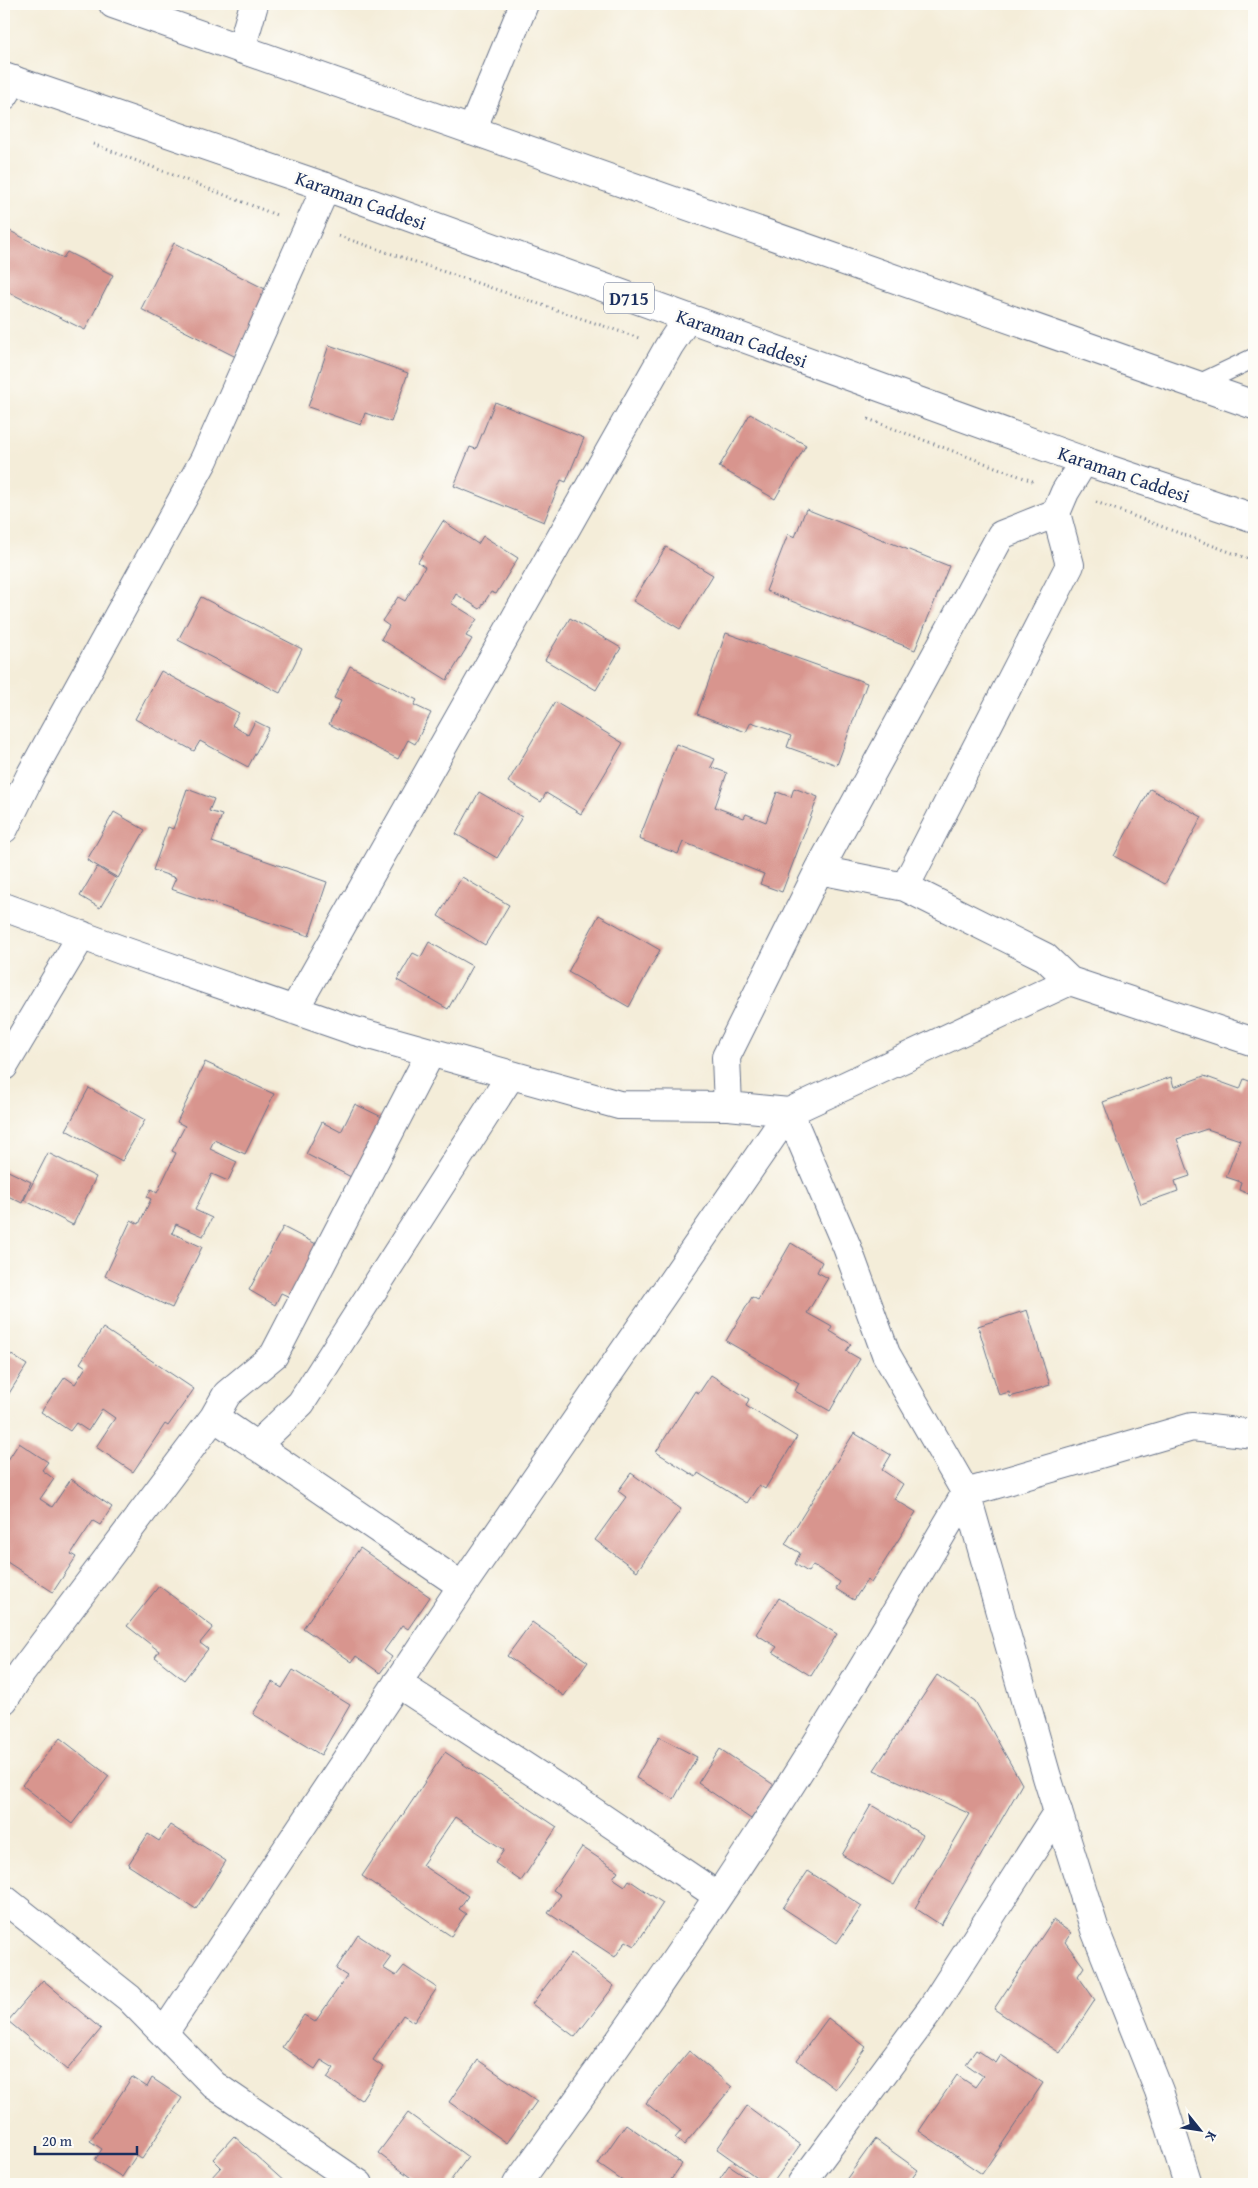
<svg xmlns="http://www.w3.org/2000/svg" width="1258" height="2188" font-family="'Gentium Book Plus',serif">
<style>
.building{fill:#d8958e}
.lines{fill:none;stroke-linecap:round;stroke-linejoin:round}
.service-casing{stroke:#677289;stroke-width:21}
.minor-casing{stroke:#677289;stroke-width:30}
.trunk-casing{stroke:#677289;stroke-width:30}
.path{stroke:#677289;stroke-width:3;stroke-dasharray:1 4;stroke-linecap:butt}
.service{stroke:#fff;stroke-width:19}
.minor{stroke:#fff;stroke-width:28}
.trunk{stroke:#fff;stroke-width:28}
.labels{text-anchor:middle;dominant-baseline:central;stroke-width:5;stroke-linejoin:round;paint-order:stroke}
.shield{fill:#fdfcf7;stroke:#5f6c8c;stroke-width:1}
.shield-label{font-size:18px;font-weight:bold;fill:#1b2f5e}
.street-label{font-size:19px;fill:#1b2f5e;stroke:#fdfcf7}
</style>
<rect width="100%" height="100%" fill="#fdfcf7"/>
<filter id="ink" filterUnits="userSpaceOnUse"><feTurbulence type="fractalNoise" baseFrequency=".02" numOctaves="2"/><feDisplacementMap in="SourceGraphic" scale="10" xChannelSelector="R" yChannelSelector="G"/><feConvolveMatrix kernelMatrix="1 2 1 2 8 2 1 2 1" color-interpolation-filters="sRGB"/></filter>
<filter id="wash" filterUnits="userSpaceOnUse"><feTurbulence type="fractalNoise" baseFrequency=".0096" numOctaves="4" result="noise"/><feDisplacementMap in="SourceGraphic" scale="20" xChannelSelector="R" yChannelSelector="G"/><feGaussianBlur stdDeviation="1.12" result="paint"/><feColorMatrix in="noise" values="0 0 0 0 0 0 0 0 0 0 0 0 0 0 0 0 0 1.4 0 .05"/><feComposite in="paint" operator="in"/></filter>
<g filter="url(#wash)">
<rect width="100%" height="100%" fill="#f4edd9"/>
<g id="blocks">
<!-- building -->
<path class="building" d="M10,231L63,258L67,252L113,275L85,330L4,290V243Z
M174,243L269,291L236,357L141,309Z
M329,345L408,373L391,422L365,413L361,425L308,407Z
M495,402L584,438L566,482L561,480L544,522L454,486L470,447L476,449Z
M750,414L806,445L775,499L719,467Z
M806,509L949,566L915,650L766,591L788,534L795,537Z
M443,521L478,544L483,536L518,558L496,594L491,592L480,609L456,594L451,603L477,619L466,636L472,639L447,680L381,639L389,626L382,621L398,597L405,601L425,567L418,562Z
M666,547L713,575L680,629L633,601Z
M201,597L302,649L280,693L178,640Z
M570,618L621,648L596,690L545,660Z
M726,633L867,683L837,765L787,747L791,736L751,722L746,732L697,714Z
M350,666L417,700L414,705L431,713L415,744L408,740L398,759L329,724L341,701L334,698Z
M161,671L239,713L232,725L248,735L255,721L269,728L248,767L200,741L194,751L135,719Z
M555,702L623,743L581,814L546,793L541,802L508,782Z
M676,744L715,759L711,767L727,773L715,807L744,818L746,814L766,822L777,792L791,797L794,788L818,797L782,892L760,884L764,874L683,842L678,854L639,839Z
M187,789L214,799L209,811L222,815L212,842L327,882L309,936L171,889L176,878L153,870L168,827L173,829Z
M1150,789L1202,817L1165,884L1114,856Z
M479,792L522,817L497,858L456,834Z
M114,812L145,830L118,878L87,860Z
M97,867L117,879L100,908L80,896Z
M462,877L509,905L485,945L438,916Z
M599,915L660,950L629,1007L568,972Z
M429,942L472,966L448,1009L397,980L413,953L421,957Z
M205,1062L274,1094L245,1154L214,1140L210,1149L237,1162L228,1181L212,1174L195,1210L212,1218L203,1236L176,1224L172,1233L202,1247L172,1308L105,1276L131,1220L139,1224L151,1199L147,1197L151,1189L157,1193L176,1153L172,1151L185,1126L177,1122Z
M1204,1076L1240,1089L1244,1079L1254,1083V1196L1239,1190L1241,1182L1226,1177L1240,1140L1207,1129L1177,1139L1190,1176L1175,1181L1178,1191L1141,1204L1103,1102L1171,1077L1174,1087Z
M89,1088L145,1120L122,1161L66,1130Z
M355,1104L386,1119L355,1179L306,1154L322,1122L341,1132Z
M48,1153L96,1177L73,1225L24,1200Z
M4,1169L31,1182L22,1203L4,1194Z
M283,1227L320,1246L292,1298L281,1293L275,1305L249,1290Z
M791,1243L822,1262L817,1272L828,1278L807,1313L832,1327L830,1331L851,1344L846,1351L860,1359L830,1411L795,1391L799,1383L726,1341L752,1297L758,1300Z
M1027,1310L1050,1385L1010,1397L1009,1392L999,1395L978,1326Z
M103,1328L194,1389L168,1426L165,1424L133,1472L96,1447L115,1418L102,1409L88,1431L76,1423L70,1431L41,1412L65,1377L75,1384L86,1367L80,1363Z
M4,1350L27,1365L8,1395L4,1392Z
M711,1375L749,1399L746,1406L797,1437L765,1489L759,1485L747,1503L698,1473L696,1477L656,1452L695,1391L699,1393Z
M854,1433L891,1455L882,1470L903,1484L894,1499L916,1512L871,1583L867,1580L854,1600L836,1589L840,1582L813,1565L808,1572L795,1564L800,1553L785,1544Z
M19,1443L48,1462L42,1470L54,1479L40,1499L52,1507L71,1479L112,1507L100,1525L93,1521L71,1554L76,1557L53,1592L4,1560V1466Z
M631,1473L681,1509L637,1571L595,1540L626,1497L618,1491Z
M360,1548L430,1597L408,1629L402,1625L384,1651L392,1657L380,1673L356,1656L352,1662L303,1628Z
M159,1586L213,1627L200,1643L208,1649L184,1680L155,1657L159,1651L127,1626Z
M779,1598L837,1634L811,1676L773,1652L777,1647L756,1634Z
M532,1622L588,1662L564,1696L507,1656Z
M293,1670L350,1705L321,1755L253,1714L272,1682L282,1688Z
M937,1675L975,1701L1022,1784L941,1925L915,1908L970,1814L874,1770Z
M659,1737L697,1757L674,1799L636,1778Z
M60,1738L109,1776L72,1824L22,1785Z
M720,1749L774,1785L751,1819L698,1783Z
M445,1752L557,1827L521,1881L495,1863L504,1850L455,1817L422,1865L468,1896L459,1909L466,1914L451,1936L362,1876Z
M871,1805L923,1835L894,1885L842,1855Z
M170,1825L226,1861L196,1909L128,1865L148,1834L159,1841Z
M582,1847L618,1871L613,1878L625,1886L629,1880L663,1903L635,1946L626,1941L615,1957L548,1913L561,1895L553,1890Z
M808,1871L862,1906L837,1943L783,1908Z
M1053,1920L1071,1933L1065,1942L1084,1967L1078,1976L1095,2000L1060,2053L994,2009Z
M358,1935L391,1957L383,1968L396,1976L404,1966L437,1988L414,2022L403,2015L373,2060L383,2067L361,2100L327,2078L334,2068L321,2060L315,2069L282,2047L304,2015L315,2022L347,1976L336,1969Z
M571,1953L614,1986L575,2037L532,2004Z
M43,1980L101,2029L67,2070L8,2021Z
M828,2018L866,2047L835,2089L797,2060Z
M976,2050L996,2063L1001,2055L1043,2083L982,2174L919,2131L957,2075L975,2087L983,2076L966,2064Z
M689,2051L732,2087L684,2145L675,2138L681,2131L646,2103Z
M478,2060L537,2101L507,2143L449,2102Z
M132,2077L147,2087L152,2078L182,2098L142,2159L136,2156L122,2177L95,2160L102,2149L90,2141Z
M747,2106L800,2145L772,2184H766L717,2149Z
M408,2113L468,2157L448,2184H419L378,2153Z
M626,2124L682,2164L668,2184H627L598,2164Z
M234,2136L287,2184H217L210,2179L221,2167L213,2159Z
M875,2139L918,2170L908,2184H843Z
M729,2165L758,2184H716Z"/>
</g>
</g>
<g filter="url(#ink)">
<use href="#blocks" fill-opacity="0" stroke="#677289" stroke-width="1"/>
<g class="lines">
<defs>
<path id="service" d="M1197,385L1254,358"/>
<path id="minor" d="M241,49L254,4
M4,96L14,80
M472,130L524,4
M4,829L31,774L204,460L326,187
M905,887L1070,565L1056,513
M4,907L124,951L355,1031L619,1105L728,1106L789,1112L847,1247L886,1354L966,1493L1047,1777L1095,1930L1159,2091L1188,2184
M1070,981L1254,1042
M294,1010L669,346L687,319
M4,1066L82,935
M728,1106L726,1057L819,870L1001,535L1056,513L1065,492L1084,461
M214,1417L462,1586
M256,1446L301,1403L511,1075
M397,1683L576,1800L718,1896
M4,1700L22,1672L214,1417L227,1394L274,1355L431,1052
M4,1899L129,1998L214,2085L359,2184
M164,2033L462,1586L789,1112L1070,981L1045,957L905,887L819,870
M517,2184C634,2024 747,1859 850,1689C890,1624 927,1558 966,1493L1192,1427L1254,1434
M801,2184L931,2009L1058,1811"/>
<path id="trunk" d="M113,4L1254,405
M4,77L326,187L1084,461L1254,518"/>
</defs>
<!-- service casing -->
<use href="#service" class="service-casing"/>
<!-- minor casing -->
<use href="#minor" class="minor-casing"/>
<!-- trunk casing -->
<use href="#trunk" class="trunk-casing"/>
<!-- path -->
<path class="path" d="M93,144L279,216
M339,236L639,338
M868,419L1035,482
M1096,502L1254,561"/>
<!-- service -->
<use href="#service" class="service"/>
<!-- minor -->
<use href="#minor" class="minor"/>
<!-- trunk -->
<use href="#trunk" class="trunk"/>
</g>
</g>
<g class="labels">
<!-- shield labels -->
<rect class="shield" x="604" y="282.5" width="50" height="31" rx="4"/>
<g class="shield-label">
<text x="629" y="298">D715</text>
</g>
<!-- street labels -->
<g class="street-label">
<text transform="translate(361 200) rotate(20)">Karaman Caddesi</text>
<text transform="translate(742 338) rotate(20)">Karaman Caddesi</text>
<text transform="translate(1124 474) rotate(19)">Karaman Caddesi</text>
</g>
</g>
<!-- margin -->
<rect width="1258" height="2188" fill="none" stroke="#fdfcf7" stroke-width="20"/>
<!-- north arrow -->
<g transform="translate(1200 2130) rotate(120)" stroke="#fdfcf7" stroke-width="4" paint-order="stroke">
<path d="M0-4L9 19L0 12L-9 19Z" fill="#1b2f5e"/>
<text y="-8" font-size="14" font-weight="bold" text-anchor="middle" fill="#1b2f5e">K</text>
</g>
<!-- scale -->
<path d="M35 2146v8h102v-8" fill="none" stroke="#1b2f5e" stroke-width="2.5"/>
<text x="42" y="2146" font-size="15" fill="#1b2f5e" stroke="#fdfcf7" stroke-width="4" paint-order="stroke">20 m</text>
</svg>
